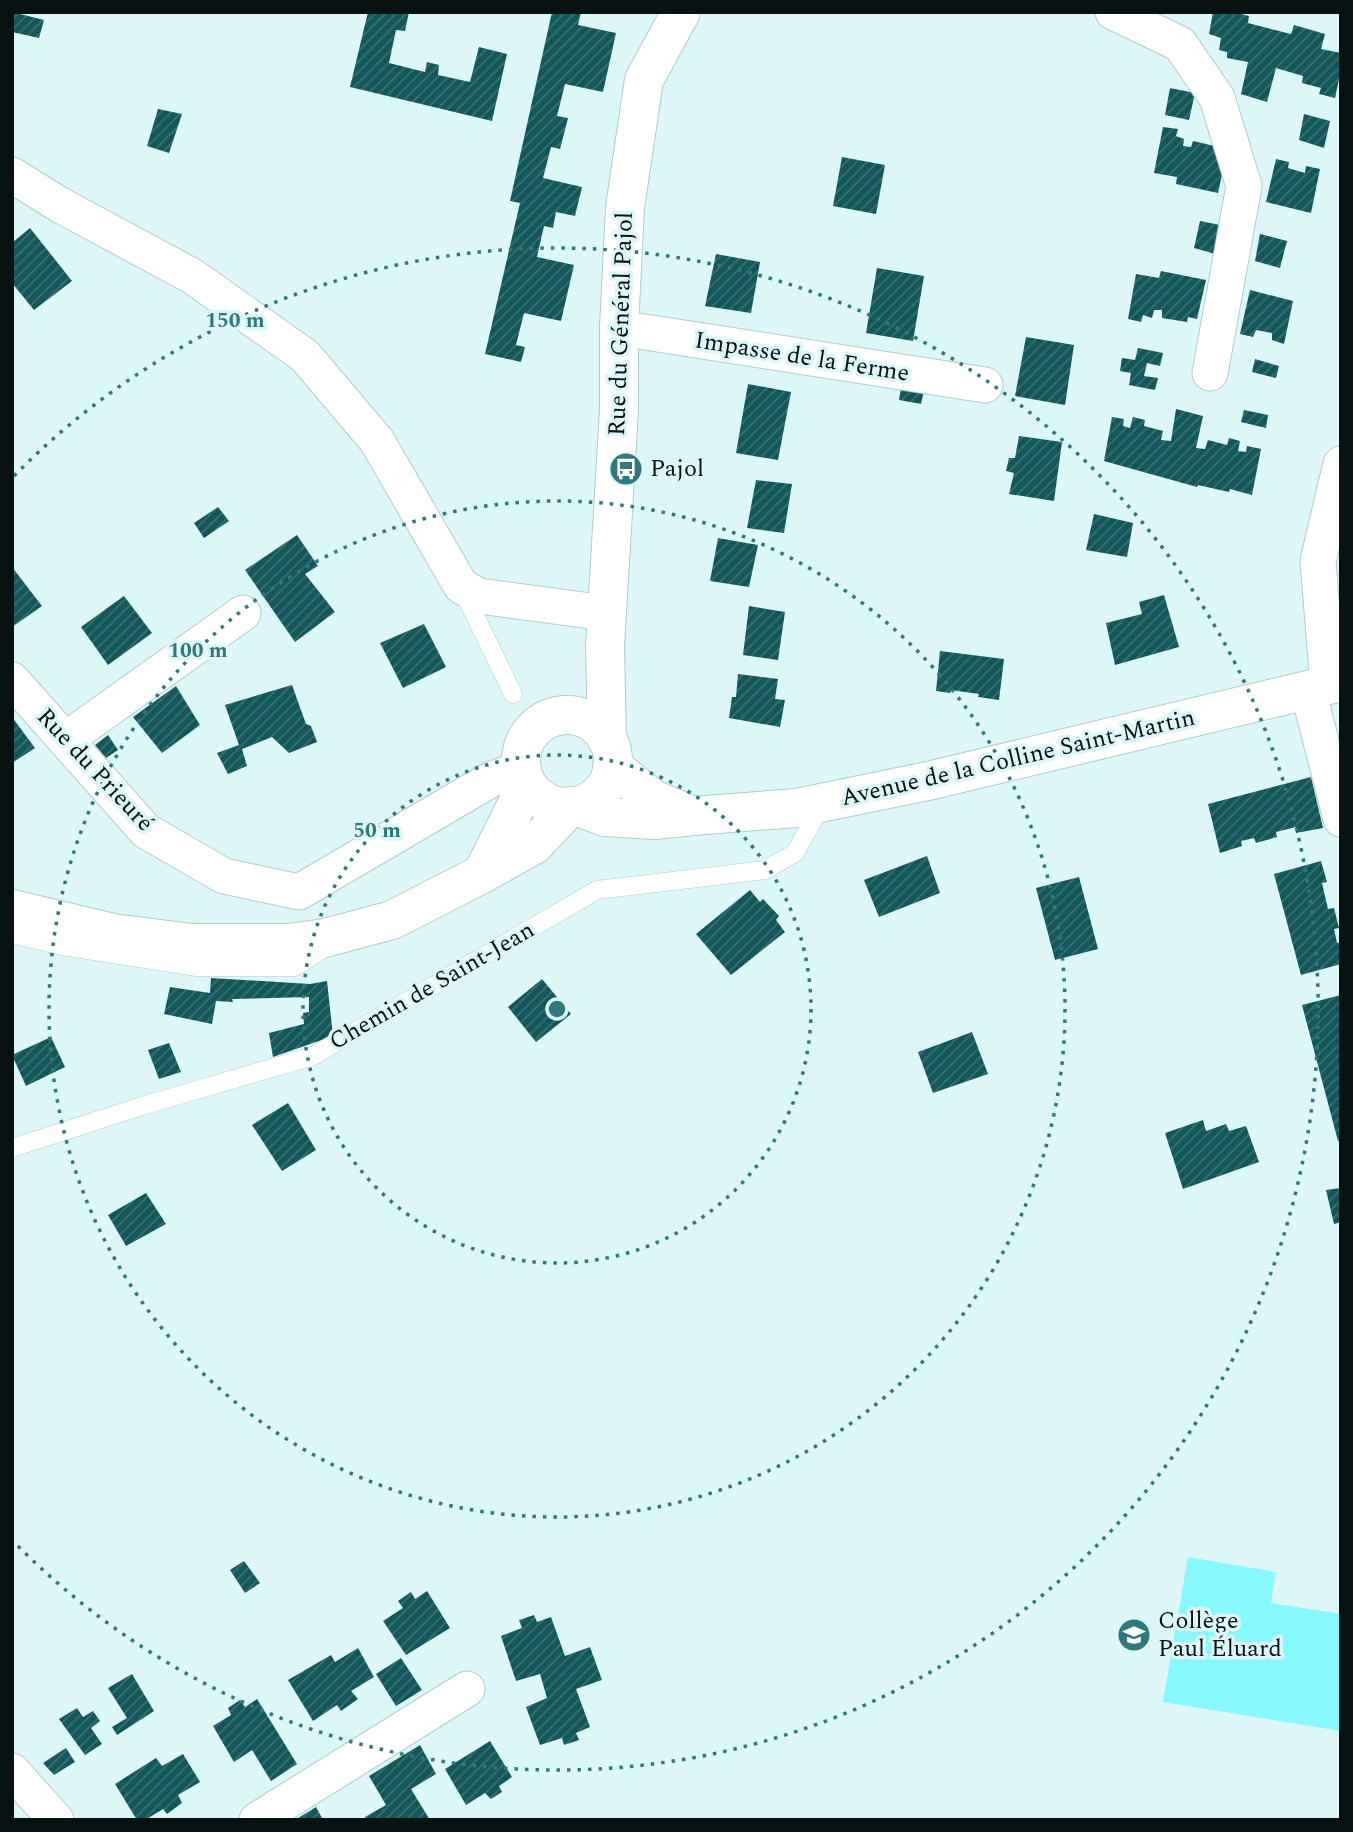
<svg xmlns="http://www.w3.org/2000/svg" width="1353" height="1832" font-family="Spectral,serif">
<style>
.garden{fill:#87f8ff}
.building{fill:url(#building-hatch)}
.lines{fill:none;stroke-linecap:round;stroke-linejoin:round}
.service-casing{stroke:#b1cbcc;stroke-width:19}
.minor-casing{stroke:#b1cbcc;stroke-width:37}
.tertiary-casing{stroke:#b1cbcc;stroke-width:40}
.service{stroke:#fff;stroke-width:18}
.minor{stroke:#fff;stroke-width:35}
.tertiary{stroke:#fff;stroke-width:38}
.ring{fill:none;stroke:#2f797d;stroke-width:3.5;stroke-dasharray:3.5 7}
.labels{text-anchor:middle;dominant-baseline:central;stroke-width:7;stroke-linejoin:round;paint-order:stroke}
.street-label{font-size:24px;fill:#091213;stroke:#ddf7f9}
.poi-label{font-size:24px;fill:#091213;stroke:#ddf7f9;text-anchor:start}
.centre{fill:#2f797d;stroke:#ddf7f9;stroke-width:3.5}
.ring-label{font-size:21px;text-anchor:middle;font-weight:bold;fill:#2f797d;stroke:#ddf7f9;stroke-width:7;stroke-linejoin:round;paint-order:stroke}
</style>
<defs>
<pattern id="building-hatch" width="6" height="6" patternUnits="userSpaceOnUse" patternTransform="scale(1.75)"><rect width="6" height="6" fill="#12575b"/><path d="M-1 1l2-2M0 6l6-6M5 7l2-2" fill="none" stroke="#3b6f72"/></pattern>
</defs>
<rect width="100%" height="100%" fill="#ddf7f9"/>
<!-- garden -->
<path class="garden" d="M1188,1557L1276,1572L1271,1603L1341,1614V1731L1163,1702Z"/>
<!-- building -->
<path class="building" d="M12,12L44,20L39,38L12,32Z
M368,12H409L405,31L396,30L389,63L425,72L427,62L439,65L438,75L470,82L479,47L507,54L492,121L350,87Z
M552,12H581L578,25L616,33L603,92L565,84L557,116L568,118L560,149L551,147L543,178L582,187L575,216L556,212L553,228L544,226L537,257L574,265L561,321L524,313L516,345L525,347L521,362L485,354L520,203L510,201Z
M1213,12H1233L1249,16L1248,23L1291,34L1294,25L1325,34L1321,49L1341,53V70L1335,98L1319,94L1321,88L1302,83L1303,76L1276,68L1267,102L1241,94L1248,62L1227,58V52L1219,50L1221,38L1209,34Z
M1170,88L1195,93L1189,120L1165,115Z
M158,109L182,114L169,153L147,146Z
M1304,114L1330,121L1324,148L1299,140Z
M1163,127L1178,129L1176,136L1184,139L1183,146L1191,147L1193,141L1219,147L1226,156L1218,193L1176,184L1177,177L1154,173Z
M842,157L885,165L876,214L833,206Z
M1276,159L1289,162L1288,168L1305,173L1306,166L1320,169L1311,213L1266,202Z
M1200,221L1225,226L1219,255L1194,248Z
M30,228L72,281L34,310L12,283V243Z
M1260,234L1287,241L1280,268L1255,261Z
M716,254L760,262L751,313L705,306Z
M877,268L924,276L913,341L866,333Z
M1161,271L1206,280L1197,319L1188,317L1187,322L1162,318V310H1154L1152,318L1143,315L1141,322L1128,319L1136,274L1159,278Z
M1250,290L1293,301L1284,344L1272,340V333L1256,330L1253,337L1240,334Z
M1026,337L1074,345L1065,405L1015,396Z
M1138,348L1163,353L1160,366L1147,363L1144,376L1158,378L1155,390L1129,385L1131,373L1120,371L1122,358L1135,360Z
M1255,359L1279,366L1276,378L1252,372Z
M902,381L925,385L921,404L899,400Z
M748,384L791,392L778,460L736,453Z
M1176,409L1203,416L1196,448L1205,449L1208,440L1227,445L1229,438L1240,441L1238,451L1246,452L1247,446L1261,449L1252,495L1230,489L1229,492L1198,485L1197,487L1104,461L1112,417L1124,419L1123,426L1130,428L1133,417L1145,420L1144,426L1163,431L1161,440L1171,441Z
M1244,410L1268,415L1266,428L1241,422Z
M1019,436L1062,442L1054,501L1009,494L1014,473L1006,471L1009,458H1015Z
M756,480L792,484L784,533L747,528Z
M218,507L229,521L204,538L194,523Z
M1094,514L1133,523L1127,557L1086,550Z
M297,535L318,566L305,574L335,612L295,642L245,570Z
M718,538L758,545L749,587L710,581Z
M12,567L42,606L12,627Z
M1164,595L1179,647L1115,665L1106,623L1142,614L1139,602Z
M124,596L152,633L108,665L81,627Z
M749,606L785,612L778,660L743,655Z
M424,624L446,667L403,688L380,643Z
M940,651L1004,659L999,700L978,697L979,694L951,690L950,693L936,691Z
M738,674L778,679L775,699L785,700L780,727L729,718L732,697H736Z
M292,685L306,724L311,726L317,742L289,753L272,737L242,749L247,766L228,774L217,753L239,745L225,705Z
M176,686L200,725L162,753L133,717Z
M12,717L35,748L12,763Z
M108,735L118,750L106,758L95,745Z
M1311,777L1323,828L1296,833V827L1276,832L1277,837L1256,843L1254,838L1241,841L1242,846L1220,853L1208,804Z
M927,856L940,893L879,917L864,880Z
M1321,861L1327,882L1322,883L1328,909L1334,908L1339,928L1334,929L1337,943L1341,942V964L1301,975L1274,874Z
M1079,877L1098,949L1055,960L1036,888Z
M750,890L760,902L763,899L779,916L776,920L785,932L731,975L696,934Z
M211,978L310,984L327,981L333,1036L273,1057L269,1033L304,1024L303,1013L309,1012V997L232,999L233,1002L216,1001L212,1024L164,1014L170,987L210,993Z
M542,979L571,1014L536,1042L508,1007Z
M1341,995V1140L1338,1141L1302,1005Z
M972,1032L988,1074L933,1093L918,1052Z
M51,1037L65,1067L26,1086L12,1055Z
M169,1043L181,1072L159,1079L148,1050Z
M288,1103L316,1150L282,1171L252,1125Z
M1203,1120L1206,1131L1226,1124L1229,1131L1246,1126L1259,1162L1183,1189L1165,1133Z
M1341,1188V1222L1334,1224L1326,1190Z
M146,1193L166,1224L126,1246L108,1215Z
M244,1561L260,1583L245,1593L230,1570Z
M427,1591L450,1628L406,1655L383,1621L403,1608L398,1601L411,1592L415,1599Z
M534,1615L537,1622L551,1617L565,1656L590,1647L602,1680L576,1689L590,1727L576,1733L579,1740L564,1745L562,1738L540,1745L526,1707L547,1698L540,1674L516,1681L501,1636L522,1628L519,1620Z
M358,1648L374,1677L351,1691L358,1699L341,1711L337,1705L313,1721L288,1680L331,1655L335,1662Z
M401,1658L422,1690L396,1706L376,1674Z
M132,1674L154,1711L117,1735L112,1727L127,1718L108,1688Z
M257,1699L297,1764L271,1781L252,1750L234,1762L213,1726L231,1715L228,1708L240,1700L245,1707Z
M77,1708L83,1717L93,1711L100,1721L91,1728L102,1744L85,1755L59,1719Z
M490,1741L512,1777L499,1786L502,1792L491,1799L485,1793L466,1805L445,1769Z
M420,1745L436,1774L411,1789L430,1820H367L365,1817L386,1805L369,1776Z
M66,1748L75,1762L54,1775L43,1763Z
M183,1754L200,1782L178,1795L182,1803L167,1814L163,1809L145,1820H137L115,1784L156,1758L162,1766Z
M316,1807L323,1820H295Z"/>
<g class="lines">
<defs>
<path id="service" d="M464,593L513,694
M12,934L62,946L197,967H295L325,948
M12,1148L142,1106L313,1056L597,890L765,870L795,853L822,804"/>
<path id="minor" d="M1113,12L1180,44L1217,98L1244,186L1210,373
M12,175L60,205L192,276L305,356L377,441L461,586L479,596L606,613
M619,328L985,385
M12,680L146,831L224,876L299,892L492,779L521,769
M1328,685L1318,561L1341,464
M1308,690L1341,819
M65,740L243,613
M12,1771L56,1820
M257,1820L467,1689"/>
<path id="tertiary" d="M521 761a46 46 0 1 1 92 0a46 46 0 1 1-92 0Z
M607,740L605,646L619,410V328L625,207L644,80L681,12
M612,766L653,799L691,815
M576,806L605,817L654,820L693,816L796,808L928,781L1341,682
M482,874L527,784
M12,909L113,933L192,943H288L325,938L392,920L482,874L534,845L571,806"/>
</defs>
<!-- service casing -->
<use href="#service" class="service-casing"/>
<!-- minor casing -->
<use href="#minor" class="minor-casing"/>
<!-- tertiary casing -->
<use href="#tertiary" class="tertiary-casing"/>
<!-- service -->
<use href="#service" class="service"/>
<!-- minor -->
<use href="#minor" class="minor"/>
<!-- tertiary -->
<use href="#tertiary" class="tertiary"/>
</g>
<!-- distance rings -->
<g class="ring">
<circle cx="557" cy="1009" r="254"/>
<circle cx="557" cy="1009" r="508"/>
<path d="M14 476A761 761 0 1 1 14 1542"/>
</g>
<!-- icons -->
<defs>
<symbol id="bus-disc" viewBox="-11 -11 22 22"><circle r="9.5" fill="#2f797d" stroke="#ddf7f9"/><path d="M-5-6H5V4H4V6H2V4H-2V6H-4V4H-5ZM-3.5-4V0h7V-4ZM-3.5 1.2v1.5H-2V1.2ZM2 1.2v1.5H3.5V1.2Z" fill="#fff"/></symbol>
<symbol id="school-disc" viewBox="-11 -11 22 22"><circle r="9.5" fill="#2f797d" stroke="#ddf7f9"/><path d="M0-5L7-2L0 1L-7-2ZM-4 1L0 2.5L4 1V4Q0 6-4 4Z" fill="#fff"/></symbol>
</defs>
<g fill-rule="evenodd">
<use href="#bus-disc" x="607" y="450" width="38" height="38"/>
<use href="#school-disc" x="1115" y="1616" width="38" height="38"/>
</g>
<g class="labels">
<!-- street labels -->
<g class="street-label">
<text transform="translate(621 324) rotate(-88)">Rue du Général Pajol</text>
<text transform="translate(802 357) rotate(9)">Impasse de la Ferme</text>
<text transform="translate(1018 758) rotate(-13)">Avenue de la Colline Saint-Martin</text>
<text transform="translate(95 770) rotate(47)">Rue du Prieuré</text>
<text transform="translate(432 986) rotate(-30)">Chemin de Saint-Jean</text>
</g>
<!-- poi labels -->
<g class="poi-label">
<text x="650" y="469">Pajol</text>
<text x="1158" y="1621">Collège<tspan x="1158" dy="28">Paul Éluard</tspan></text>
</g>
</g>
<circle cx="557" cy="1009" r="10" class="centre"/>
<g class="ring-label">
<text x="235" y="327">150 m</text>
<text x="198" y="657">100 m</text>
<text x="377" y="837">50 m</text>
</g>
<!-- border -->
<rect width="1353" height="1832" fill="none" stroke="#091213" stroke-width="28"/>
</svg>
